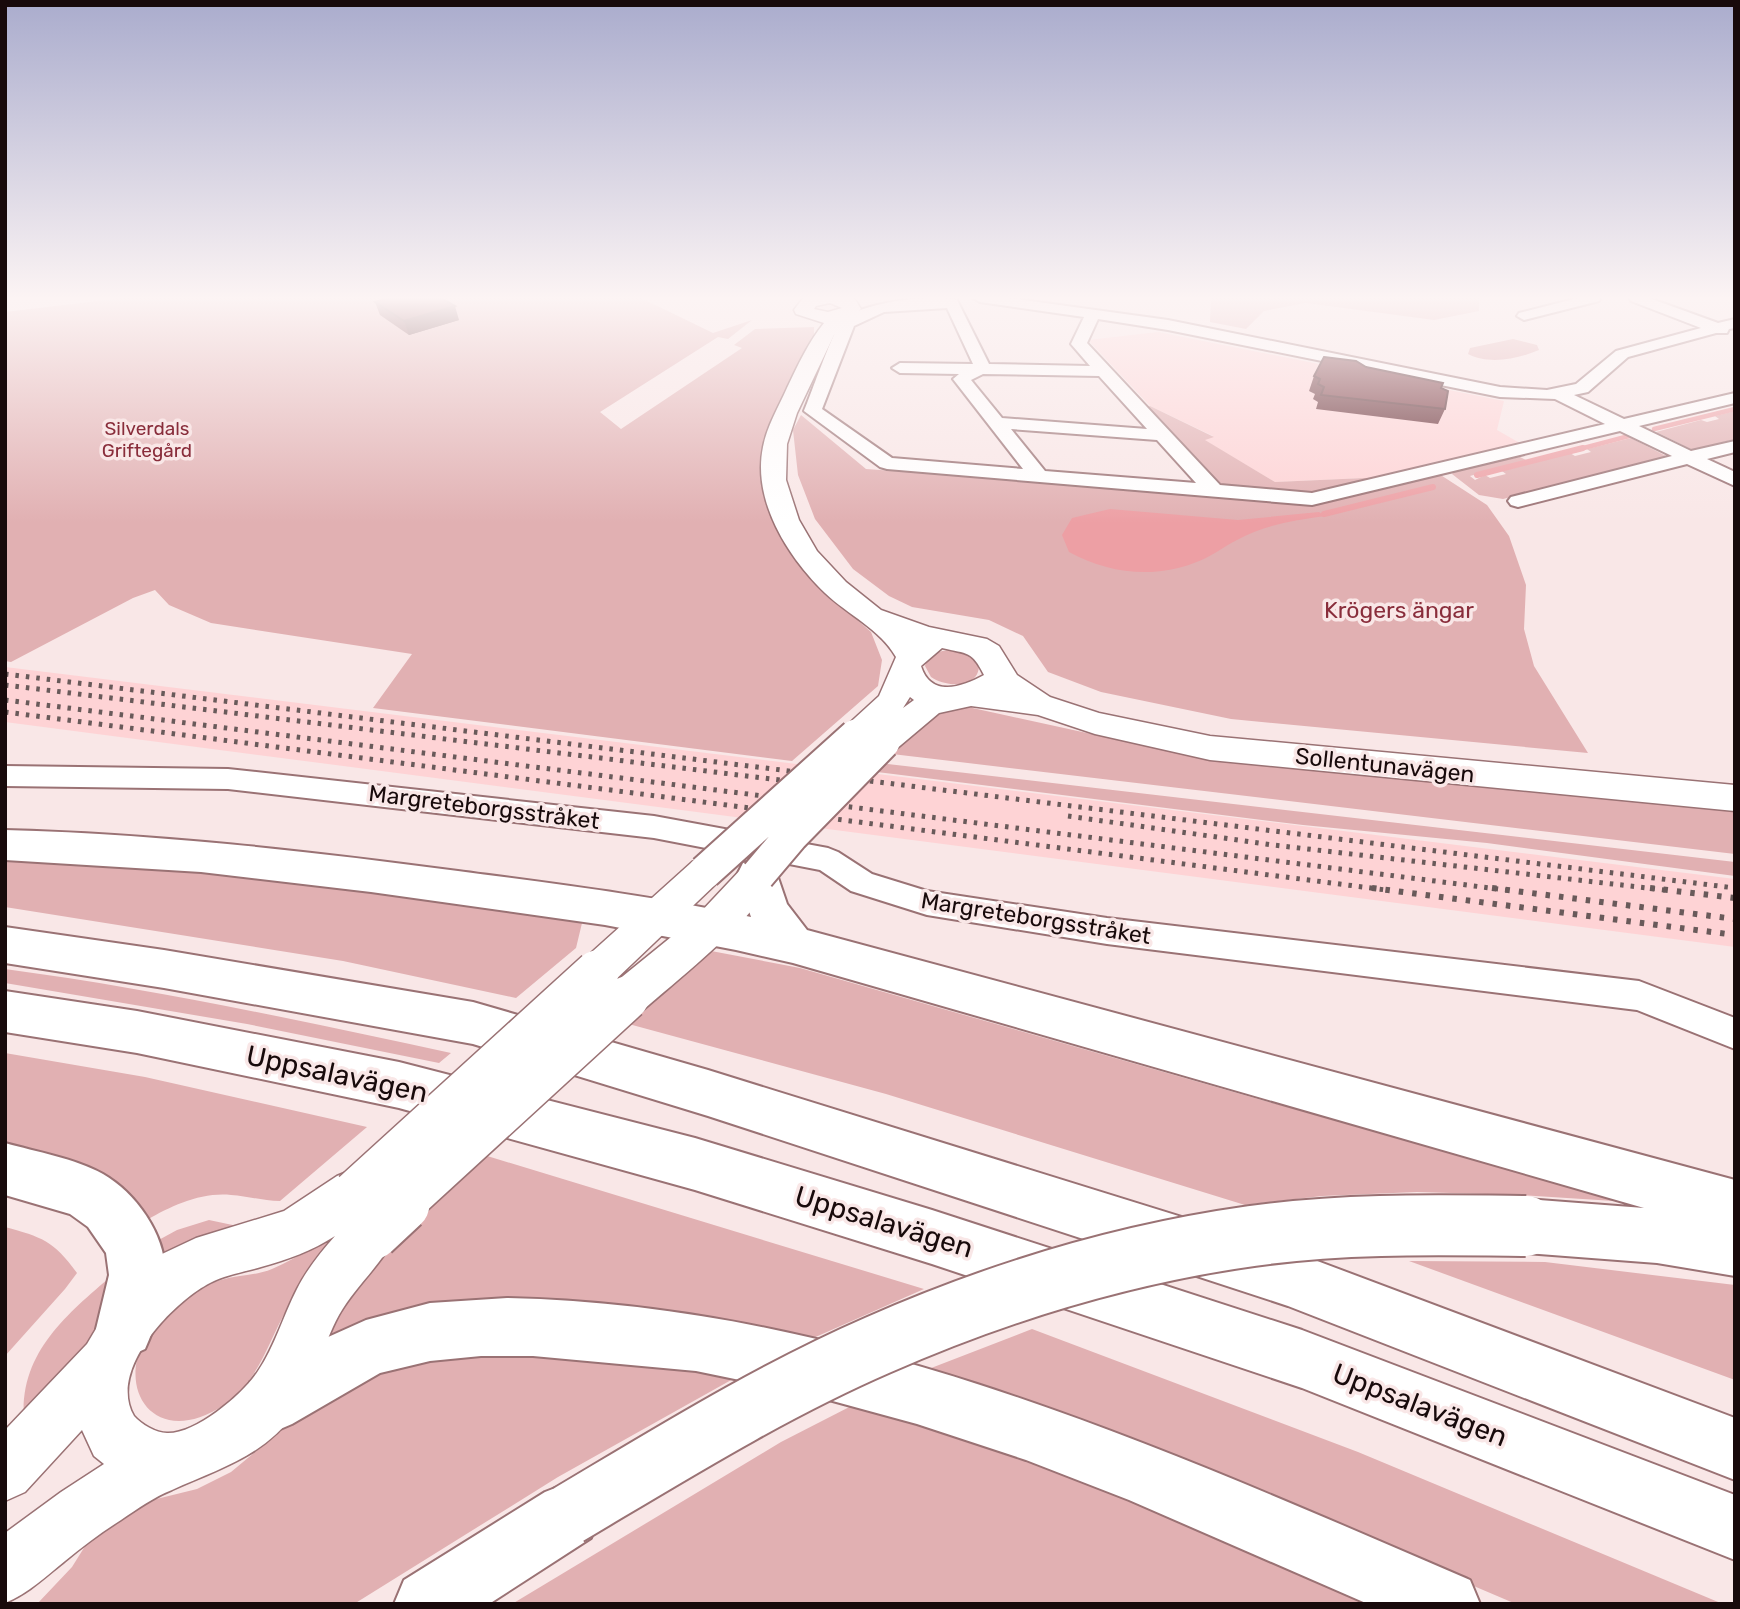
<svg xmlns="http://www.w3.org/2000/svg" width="1740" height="1609" font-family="Rubik,sans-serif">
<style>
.built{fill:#fed3d5}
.green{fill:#e1b0b2}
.water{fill:#ed9fa4}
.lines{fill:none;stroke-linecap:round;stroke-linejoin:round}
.stream-far1{stroke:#ed9fa4;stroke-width:4.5}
.stream{stroke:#ed9fa4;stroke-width:6}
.minor-casing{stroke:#9a7274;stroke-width:4}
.tertiary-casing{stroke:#9a7274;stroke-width:3}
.motorway-casing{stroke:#9a7274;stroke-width:4}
.minor{fill:#fff;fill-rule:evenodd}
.tertiary{fill:#fff;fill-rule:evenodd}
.motorway{fill:#fff;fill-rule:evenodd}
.rail-far1{stroke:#695a5a;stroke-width:5;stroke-dasharray:3.5 7;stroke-linecap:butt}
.rail{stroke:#695a5a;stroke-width:6;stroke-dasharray:4.5 9;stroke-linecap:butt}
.tertiary-bridge-far2-casing{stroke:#9a7274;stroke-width:37;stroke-linecap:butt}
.tertiary-bridge-far1-casing{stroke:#9a7274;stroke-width:46;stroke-linecap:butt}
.tertiary-bridge-casing{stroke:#9a7274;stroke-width:59;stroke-linecap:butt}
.motorway-bridge-casing{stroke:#9a7274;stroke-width:64;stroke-linecap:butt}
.tertiary-bridge-far2{stroke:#fff;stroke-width:33}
.tertiary-bridge-far1{stroke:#fff;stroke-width:43}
.tertiary-bridge{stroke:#fff;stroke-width:55}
.motorway-bridge{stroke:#fff;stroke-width:60}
.wall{fill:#632930}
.shaded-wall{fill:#502227}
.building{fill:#733038;stroke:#502227;stroke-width:2}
.labels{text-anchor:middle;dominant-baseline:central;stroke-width:7;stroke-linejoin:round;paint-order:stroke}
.far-park-label{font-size:19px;fill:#892d3b;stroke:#f9e7e7}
.park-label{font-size:23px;fill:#892d3b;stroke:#f9e7e7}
.street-label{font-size:23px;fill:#180a0b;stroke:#f9e7e7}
.near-street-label{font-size:28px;fill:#180a0b;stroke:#f9e7e7}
</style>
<rect width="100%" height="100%" fill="#f9e7e7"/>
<!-- built -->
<path class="built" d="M1158,332L1504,401L1497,430L1525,446L1387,477L1275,482L1204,440L1213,436L1150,406L1088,340Z
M5,667L1735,879V947L5,722Z"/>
<!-- green -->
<path class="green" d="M123,298H641L713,333L752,320L728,339L718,337L600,412L621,429L742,348L734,345L755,329L814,327V338L764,459L838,603L871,632L882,660L878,686L792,761L373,708L412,654L211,623L169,605L155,590L133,598L11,662L5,661V312Z
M1211,298H1479V311L1434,320L1306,303L1264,311L1246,329L1210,322Z
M1513,339L1537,345L1539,350C1518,359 1489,365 1468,354L1470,348Z
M1150,406L1214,437L1205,440L1275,482L1387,477L1307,495L1223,486L1146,408Z
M1735,411V439L1693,450L1656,432L1701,420L1707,422L1719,419L1715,416Z
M801,415L866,469L1314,501L1436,472L1487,505L1509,536L1526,585L1524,629L1534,666L1588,753L1231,719L1101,692L1048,672L1023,636L989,620L912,607L889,596L853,569L815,519L798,475L793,430Z
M1631,438L1668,457L1503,499L1479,495L1452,474L1455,470L1520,457L1526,460L1470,476L1475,480L1485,475L1490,478L1506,474L1502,471L1570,453L1575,456L1591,452L1587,449Z
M954,650L970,654L979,664C980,690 945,687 931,677L925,666C929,653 941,650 954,650Z
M968,707L1215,761L1735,808V854L892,754C917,729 931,709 968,707Z
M879,763L1735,862V876L1487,843L1303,825L869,771Z
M5,856L94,859L539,911L582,923L576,948L516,998L343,961L5,907Z
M706,950L800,968L1265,1101L1643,1200L1645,1203L1520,1195L1417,1192L1322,1196L1245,1205L886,1094L625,1023Z
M5,969C155,989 303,1021 451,1053L439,1063L247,1024L5,983Z
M5,1053L145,1077L367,1127L280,1201C263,1201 248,1196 231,1195C201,1192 171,1206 147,1220L5,1149Z
M484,1155L924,1289L811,1339L323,1350L341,1307L366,1269Z
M209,1220L242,1227L160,1263L155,1242L177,1230Z
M351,1225C329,1252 304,1279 287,1309C267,1344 259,1381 224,1405C145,1457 105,1370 163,1317C180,1302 199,1286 221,1280C237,1275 255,1276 272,1269C300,1257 325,1239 351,1225Z
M5,1227C42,1237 54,1241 77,1273L65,1289L5,1356Z
M1409,1261L1545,1262L1735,1285V1380Z
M116,1272L103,1325L69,1377L24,1419C19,1351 70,1312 116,1272Z
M1032,1329L1358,1452L1723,1604H1516L1335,1527L926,1370Z
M455,1351L749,1370L558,1477L354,1604H37L72,1567L87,1543L120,1508L197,1489L231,1472L277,1434L311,1401L347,1378Z
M861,1401L1049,1466L1383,1604H512L781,1442Z"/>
<!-- water -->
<path class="water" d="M1110,509L1238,520L1319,512L1325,516C1295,520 1264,525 1237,540C1223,547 1210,558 1194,563C1153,579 1107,573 1069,552L1062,535L1072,518Z"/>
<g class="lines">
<!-- stream-far1 -->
<path class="stream-far1" d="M1654,429L1735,409
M1576,450L1629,436"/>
<!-- stream -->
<path class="stream" d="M1477,475L1583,448
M1324,514L1433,487"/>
<defs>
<path id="minor" d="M973,298H1008L1168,320L1500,387L1547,390L1576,384L1616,351L1701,328L1631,301L1629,298H1649L1718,323L1735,319V328L1729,329L1727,333H1716L1628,357L1588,392L1574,395L1624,419L1735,393V403L1639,426L1691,451L1735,441V452L1707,459L1735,472V486L1687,464L1518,507L1511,505L1508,501L1511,497L1672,456L1620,431L1312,505L887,469L880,467L804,411C811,395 833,330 842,321C860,302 932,294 957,300L989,364L1090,366L1071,344L1084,317L980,302ZM947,308L973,364L900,363L892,368L900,373L959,374L953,379L1023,469L892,458L822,409L854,326L884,312ZM1098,319L1168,330L1500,397L1555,399L1605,424L1312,493L1220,485L1087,343ZM983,374L1099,376L1147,429L1002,418L971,380ZM1011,429L1157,440L1196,483L1045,471Z
M1578,298H1601L1599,301L1524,320L1517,316L1519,313Z
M5,766L228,769L654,816L828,848L838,852L872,874L927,891L1107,918L1639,981L1735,1018V1049L1637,1010L1107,944L927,915L851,891L820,870L654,838L228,789L5,786Z"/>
<path id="tertiary" d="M803,298H854L861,309L834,335L797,413L787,444L786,480L799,520L817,551L846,582L881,610L929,627L987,639L999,646L1017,675L1050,697L1099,713L1210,736L1735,785V811L1210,760L1095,734L1038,715L971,706L939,713L895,750L883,754L871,750L868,744L856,747L844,744L840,736L844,728L879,696L896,657C880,629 848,615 825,593C788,557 752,501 763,447C767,426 778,408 787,388C798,365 808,343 824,323L796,314L794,310ZM830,303L842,308L828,312L814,309L816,306ZM942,648C968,654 972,651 984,675C962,687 931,698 921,666ZM910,697L914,700L903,708Z
M705,857L718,862L724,872L718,882L611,984L597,989L583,984L577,972L583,960L692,862Z
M758,860L771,865L777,875C751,923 683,975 642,1011L627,1016L612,1011L606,998L612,985L697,916L745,865Z
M354,1169L371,1176L378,1193L372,1207L389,1215L397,1232C384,1263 356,1285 339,1315C322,1346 315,1382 295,1412C265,1456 218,1469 172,1490C154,1497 137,1509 121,1520C102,1532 83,1546 65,1561C45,1577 29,1593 5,1603V1533L61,1492L104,1464L94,1456L82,1430L25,1492L5,1501V1430L87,1344L112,1302L146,1265L162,1254L196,1238L284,1211L337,1176ZM335,1236C321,1252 307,1269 297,1289C283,1316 275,1346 258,1371C243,1394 196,1434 167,1433C156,1433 141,1424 134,1416C107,1370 173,1302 210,1283C225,1275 244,1272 261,1267C287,1260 312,1251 335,1236Z"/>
<path id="motorway" d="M5,830C157,834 308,851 458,871C556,884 654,896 751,917L737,875L743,863L758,859L773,863L787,904L807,930L1735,1180V1276L1657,1263L1526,1253L1507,1245L1499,1226L1507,1207L1526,1199L1644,1208L793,963L736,950L605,925L371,892L201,872L5,860Z
M5,927L164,950L473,1002L708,1070L1288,1250L1735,1418V1480L1288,1306L708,1116L473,1044L164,988L5,963Z
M5,991L137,1011L399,1062L695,1138L932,1210L1302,1330L1735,1495V1560L1302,1388L932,1264L695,1190L399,1108L137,1053L5,1032Z
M5,1143C37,1152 74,1158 103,1174C136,1193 167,1236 165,1276C163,1301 155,1327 145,1349L125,1358L105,1349L96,1329L109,1275L106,1253L88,1227L70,1214L5,1195Z
M507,1298C849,1305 1161,1447 1470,1580L1480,1604H1368L1129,1500L1026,1460L917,1424L807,1394L696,1371L533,1356H481L430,1361L380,1373L292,1424L271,1433L250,1424L241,1403L250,1382L317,1342L366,1320L430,1303Z
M568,1483L591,1492L600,1515L591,1538L489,1604H394L404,1580L545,1492Z"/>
</defs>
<!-- minor casing -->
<use href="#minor" class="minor-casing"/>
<!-- tertiary casing -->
<use href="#tertiary" class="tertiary-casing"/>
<!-- motorway casing -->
<use href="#motorway" class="motorway-casing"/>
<!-- minor -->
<use href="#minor" class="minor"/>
<!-- tertiary -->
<use href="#tertiary" class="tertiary"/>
<!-- motorway -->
<use href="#motorway" class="motorway"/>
<!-- rail-far1 -->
<path class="rail-far1" d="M5,674L1735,888
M5,685L853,789
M5,700L1506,890
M5,712L1386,890
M1068,816L1273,845L1665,890"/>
<!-- rail -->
<path class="rail" d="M1372,888L1735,935
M1492,888L1735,919
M1650,888L1735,898"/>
<defs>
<path id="tertiary-bridge-far2" d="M705,872L856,736
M758,875L791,836L883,742"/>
<path id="tertiary-bridge-far1" d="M354,1193L597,972
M400,1206L627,998"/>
<path id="tertiary-bridge" d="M372,1232L402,1204"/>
<path id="motorway-bridge" d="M568,1515C669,1455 770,1392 878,1345C996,1293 1124,1254 1252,1236C1344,1223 1434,1225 1526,1226"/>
</defs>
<!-- tertiary-bridge-far2 casing -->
<use href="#tertiary-bridge-far2" class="tertiary-bridge-far2-casing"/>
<!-- tertiary-bridge-far1 casing -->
<use href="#tertiary-bridge-far1" class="tertiary-bridge-far1-casing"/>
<!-- tertiary-bridge casing -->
<use href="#tertiary-bridge" class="tertiary-bridge-casing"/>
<!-- motorway-bridge casing -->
<use href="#motorway-bridge" class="motorway-bridge-casing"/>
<!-- tertiary-bridge-far2 -->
<use href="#tertiary-bridge-far2" class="tertiary-bridge-far2"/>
<!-- tertiary-bridge-far1 -->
<use href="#tertiary-bridge-far1" class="tertiary-bridge-far1"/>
<!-- tertiary-bridge -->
<use href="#tertiary-bridge" class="tertiary-bridge"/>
<!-- motorway-bridge -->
<use href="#motorway-bridge" class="motorway-bridge"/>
</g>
<!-- wall -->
<path class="wall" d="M375,302L459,320L409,335L380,315Z
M1366,367L1441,388L1445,409L1438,424L1316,409L1318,402L1313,399L1315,394L1309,391L1314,376Z"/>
<!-- shaded-wall -->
<path class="shaded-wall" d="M455,306L459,320L409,335L404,321Z"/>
<!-- building -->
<path class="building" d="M390,298H441L455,306L404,321L375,302Z
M1324,357L1356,361L1366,367L1443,383L1441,388L1448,391L1445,409L1321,395L1324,387L1318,384L1320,379L1314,376Z"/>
<!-- sky -->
<linearGradient id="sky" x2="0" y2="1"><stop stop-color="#aaaccd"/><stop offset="0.57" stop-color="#fcf4f4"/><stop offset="1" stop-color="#fcf4f4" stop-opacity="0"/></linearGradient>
<rect width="1740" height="523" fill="url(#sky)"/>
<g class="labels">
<!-- far-park labels -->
<g class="far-park-label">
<text x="147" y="428">Silverdals<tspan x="147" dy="22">Griftegård</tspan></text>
</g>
<!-- park labels -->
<g class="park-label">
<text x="1399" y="610">Krögers ängar</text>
</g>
<!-- street labels -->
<g class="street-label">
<text transform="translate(1385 765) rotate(6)">Sollentunavägen</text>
<text transform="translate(484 807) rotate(7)">Margreteborgsstråket</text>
<text transform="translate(1036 918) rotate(9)">Margreteborgsstråket</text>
</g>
<!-- near-street labels -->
<g class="near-street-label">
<text transform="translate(337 1074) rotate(12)">Uppsalavägen</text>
<text transform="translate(884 1222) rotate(17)">Uppsalavägen</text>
<text transform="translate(1420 1405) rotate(21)">Uppsalavägen</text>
</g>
</g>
<!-- border -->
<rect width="1740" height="1609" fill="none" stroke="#180a0b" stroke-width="14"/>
</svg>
